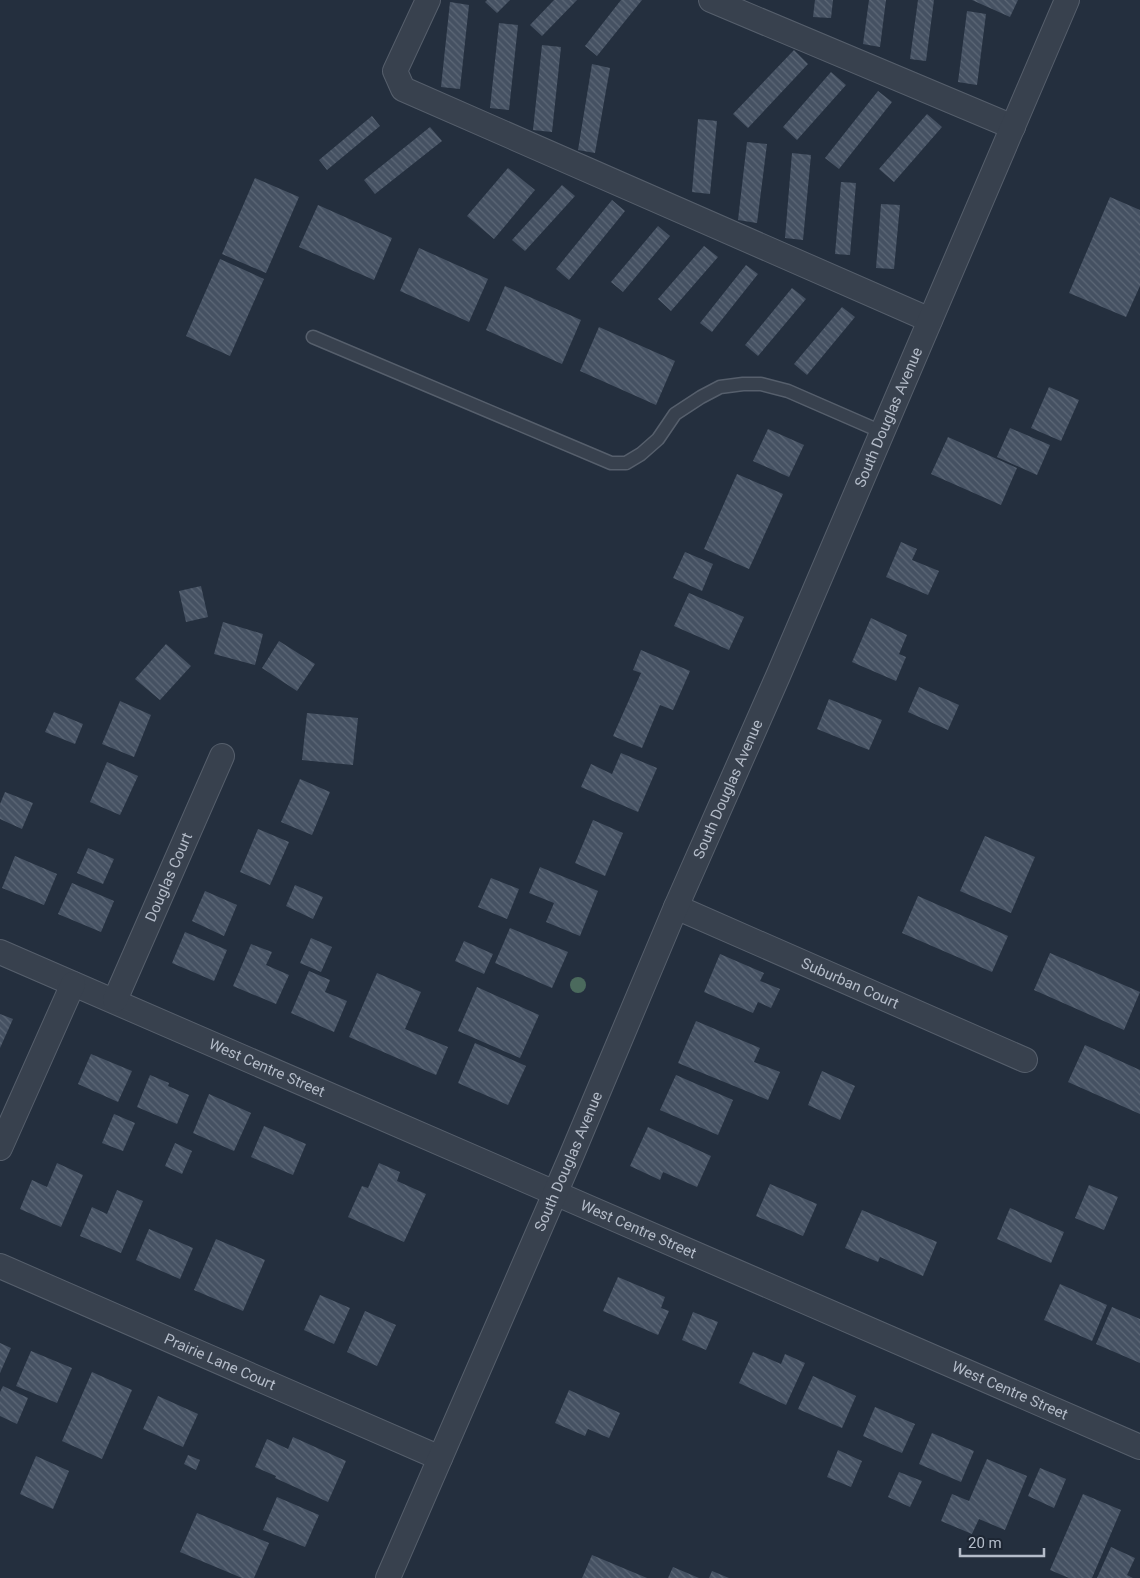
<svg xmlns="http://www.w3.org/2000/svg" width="1140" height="1578" font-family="Roboto,sans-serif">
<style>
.building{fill:url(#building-back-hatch)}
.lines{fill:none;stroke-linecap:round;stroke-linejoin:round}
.lane-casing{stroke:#565f6c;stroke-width:15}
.street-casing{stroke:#565f6c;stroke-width:26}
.lane{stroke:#38414e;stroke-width:12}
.street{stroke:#38414e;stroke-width:24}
.tree{fill:#4b6a5d}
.labels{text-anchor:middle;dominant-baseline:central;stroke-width:5;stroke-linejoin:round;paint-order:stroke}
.street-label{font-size:15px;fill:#b4bcc9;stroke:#1d2633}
</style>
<defs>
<pattern id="building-back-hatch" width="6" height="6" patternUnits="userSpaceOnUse" patternTransform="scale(1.25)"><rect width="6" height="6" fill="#455162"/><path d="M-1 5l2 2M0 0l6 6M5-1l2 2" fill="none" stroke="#5d6877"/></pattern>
</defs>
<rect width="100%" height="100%" fill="#242f3e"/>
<!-- building -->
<path class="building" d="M487,0H510L497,13L485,2Z
M554,0H577L542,36L530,25Z
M621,0H642L597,56L585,46Z
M815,0H833L831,18L813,17Z
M869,0H886L880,47L863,44Z
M918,0H934L926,61L910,59Z
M972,0H1018L1010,17Z
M450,2L469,5L460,89L441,87Z
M967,11L986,14L977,85L958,82Z
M499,23L518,25L509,110L490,108Z
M542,45L561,47L552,132L533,130Z
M794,50L808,64L748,128L733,114Z
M592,64L610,68L595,153L578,150Z
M831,72L846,85L797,140L783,127Z
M878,91L892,102L839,169L825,158Z
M927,114L942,127L894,182L879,169Z
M372,116L380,126L327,170L319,160Z
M698,119L717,121L710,194L692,192Z
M430,127L442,141L375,194L364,180Z
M747,142L767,144L757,223L738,220Z
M792,153L811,155L803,240L785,238Z
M508,168L535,190L494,239L467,216Z
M255,178L299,197L266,273L222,254Z
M841,182L856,183L850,255L835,254Z
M562,185L575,196L525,251L512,240Z
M1110,197L1140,210V286L1126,317L1069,293Z
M612,200L625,211L569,280L556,269Z
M881,204L900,205L894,269L876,268Z
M318,205L392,238L374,280L299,247Z
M658,226L670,236L623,292L611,282Z
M704,246L718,257L671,311L658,299Z
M419,248L488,279L469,322L400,291Z
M220,259L264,279L230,356L186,336Z
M746,265L758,274L712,332L700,323Z
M505,286L581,320L562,364L486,330Z
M792,288L806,299L758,356L745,345Z
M842,307L855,317L807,375L794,364Z
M599,327L675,361L656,405L580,371Z
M1049,387L1079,400L1061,441L1031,428Z
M1010,428L1050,445L1037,475L997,457Z
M768,429L804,445L789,477L753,461Z
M948,437L1017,468L1001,505L931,474Z
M737,474L783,494L749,569L704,549Z
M901,542L917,549L912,560L939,571L928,595L886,577Z
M685,552L713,564L702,591L673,578Z
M201,586L208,617L186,622L179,591Z
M689,593L744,617L729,650L674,626Z
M871,618L907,635L899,654L906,657L896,681L852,662Z
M223,622L263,634L255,665L214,654Z
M279,641L315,664L297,691L262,668Z
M166,644L191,666L160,700L135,679Z
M641,650L690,671L673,710L660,705L642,748L613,736L641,673L633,670Z
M919,687L959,705L948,730L908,712Z
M829,699L882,720L869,750L817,729Z
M120,701L151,715L134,757L102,744Z
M54,712L83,724L75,744L45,732Z
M307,713L358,718L353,765L302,760Z
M621,753L657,768L638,812L581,787L591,764L612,774Z
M107,762L138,776L120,815L90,802Z
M300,779L330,792L312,835L281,822Z
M5,792L33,803L22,829L0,819V804Z
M593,820L623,833L605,876L575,863Z
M258,829L289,842L270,885L240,872Z
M985,836L1035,857L1011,913L960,891Z
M88,848L114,859L103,884L77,873Z
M15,856L57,874L44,905L2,888Z
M540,867L598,891L580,936L546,922L554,903L529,893Z
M491,878L519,889L507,919L478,907Z
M72,883L114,901L101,932L58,914Z
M295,885L323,897L313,919L286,906Z
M205,891L237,905L224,936L192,921Z
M918,896L1008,936L992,972L902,933Z
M510,928L568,952L552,988L495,963Z
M185,932L227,950L214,981L172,963Z
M311,938L332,947L321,972L300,963Z
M464,941L493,954L484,974L455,961Z
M251,944L272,952L266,965L289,975L276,1004L233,986Z
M1050,953L1140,992L1124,1030L1034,990Z
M720,954L764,973L760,981L780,989L771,1008L758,1002L753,1013L704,992Z
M309,971L330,980L325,992L347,1001L334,1032L291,1013Z
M377,973L421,992L405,1029L448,1047L436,1075L349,1037Z
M477,987L539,1015L520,1058L458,1031Z
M0,1014L13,1019L0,1048Z
M696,1021L760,1048L754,1062L780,1072L768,1100L678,1063Z
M475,1043L526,1066L508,1105L458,1083Z
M1085,1045L1140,1070V1114L1068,1082Z
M91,1054L132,1071L118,1102L78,1084Z
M822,1071L855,1086L840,1120L808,1105Z
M150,1075L169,1083L168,1086L189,1095L177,1124L137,1107Z
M676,1075L733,1100L718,1135L660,1110Z
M209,1094L251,1113L234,1151L193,1133Z
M114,1114L135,1123L123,1151L102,1143Z
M264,1126L306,1144L293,1175L251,1157Z
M648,1127L711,1156L697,1187L663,1172L660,1180L630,1166Z
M175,1143L192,1151L182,1174L165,1166Z
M57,1163L83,1175L61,1227L20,1209L32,1180L47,1187Z
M379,1163L400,1172L397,1181L426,1194L404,1242L348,1217L362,1186L368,1188Z
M770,1184L817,1204L803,1236L756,1216Z
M1089,1185L1118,1197L1104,1230L1075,1218Z
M117,1190L143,1201L121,1253L80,1236L92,1207L107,1214Z
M1010,1208L1064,1232L1051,1263L997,1239Z
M862,1210L937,1242L923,1276L880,1257L878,1262L845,1248Z
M149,1229L193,1248L180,1279L136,1260Z
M216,1239L265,1260L243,1311L194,1290Z
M618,1277L665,1297L661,1308L669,1311L658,1335L603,1311Z
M1060,1284L1107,1305L1092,1341L1044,1320Z
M320,1295L350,1308L334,1344L304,1330Z
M1112,1307L1140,1319V1363L1096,1344Z
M365,1311L396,1325L377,1366L347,1352Z
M693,1312L718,1322L706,1350L682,1340Z
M0,1343L11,1348L0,1373Z
M31,1351L72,1368L57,1403L16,1386Z
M753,1352L781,1364L785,1354L805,1363L786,1405L739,1383Z
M92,1372L132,1390L102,1459L62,1441Z
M813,1376L856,1396L842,1428L798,1409Z
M3,1386L28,1398L17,1424L0,1416V1392Z
M569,1390L620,1413L609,1438L588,1429L585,1436L555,1423Z
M158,1396L198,1414L183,1447L143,1429Z
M875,1407L915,1424L902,1453L863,1436Z
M932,1433L974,1451L961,1482L919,1464Z
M293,1437L346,1461L328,1502L275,1478L276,1476L255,1467L267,1439L288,1449Z
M838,1450L862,1461L851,1487L827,1477Z
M188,1455L200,1460L196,1470L184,1464Z
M36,1456L69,1471L53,1509L20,1494Z
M987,1459L1027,1476L1005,1530L979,1519L972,1534L941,1521L952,1494L969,1501Z
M1040,1468L1066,1479L1054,1508L1028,1496Z
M899,1472L922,1481L910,1507L888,1497Z
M1083,1494L1121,1510L1092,1578H1069L1050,1570Z
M277,1497L319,1515L305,1547L263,1530Z
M197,1513L269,1543L254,1578H242L180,1552Z
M1111,1547L1135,1558L1127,1575L1133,1578H1097Z
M592,1555L647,1578H582Z
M673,1567L699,1578H668Z
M712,1571L729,1578H709Z"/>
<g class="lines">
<defs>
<path id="lane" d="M313,337L611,463H626L641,454L658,439L675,414L701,397L720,387L743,384H761L788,391L882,432"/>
<g id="street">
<path d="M428,0L395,71L403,89L930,320"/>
<path d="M711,0L1013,127"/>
<path id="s1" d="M676,907L1025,1060"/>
<path id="s2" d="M0,952L1140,1447"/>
<path id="s3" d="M115,1000L222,756"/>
<path d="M0,1148L73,984"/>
<path id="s4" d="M0,1266L440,1458"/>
<path id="s5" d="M388,1578L570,1159L676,907L778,676L1067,0"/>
</g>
</defs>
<!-- lane casing -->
<use href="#lane" class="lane-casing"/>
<!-- street casing -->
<use href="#street" class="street-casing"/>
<!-- lane -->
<use href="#lane" class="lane"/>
<!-- street -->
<use href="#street" class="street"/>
</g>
<!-- trees -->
<circle class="tree" cx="578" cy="985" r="8"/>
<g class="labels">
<!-- street labels -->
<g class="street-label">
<text stroke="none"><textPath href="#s5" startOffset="1264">South Douglas Avenue</textPath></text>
<text stroke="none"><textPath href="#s5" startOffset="859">South Douglas Avenue</textPath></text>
<text stroke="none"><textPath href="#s3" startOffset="134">Douglas Court</textPath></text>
<text stroke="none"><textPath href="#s1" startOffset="190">Suburban Court</textPath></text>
<text stroke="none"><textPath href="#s2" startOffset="291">West Centre Street</textPath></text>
<text stroke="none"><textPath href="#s5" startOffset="454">South Douglas Avenue</textPath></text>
<text stroke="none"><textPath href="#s2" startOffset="696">West Centre Street</textPath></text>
<text stroke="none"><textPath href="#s4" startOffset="240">Prairie Lane Court</textPath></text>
<text stroke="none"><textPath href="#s2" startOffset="1101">West Centre Street</textPath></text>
</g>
</g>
<!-- scale -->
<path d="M960 1548v8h84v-8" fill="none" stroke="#b4bcc9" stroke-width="2.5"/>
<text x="968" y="1548" font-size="15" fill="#b4bcc9" stroke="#1d2633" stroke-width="4" paint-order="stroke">20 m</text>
</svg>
